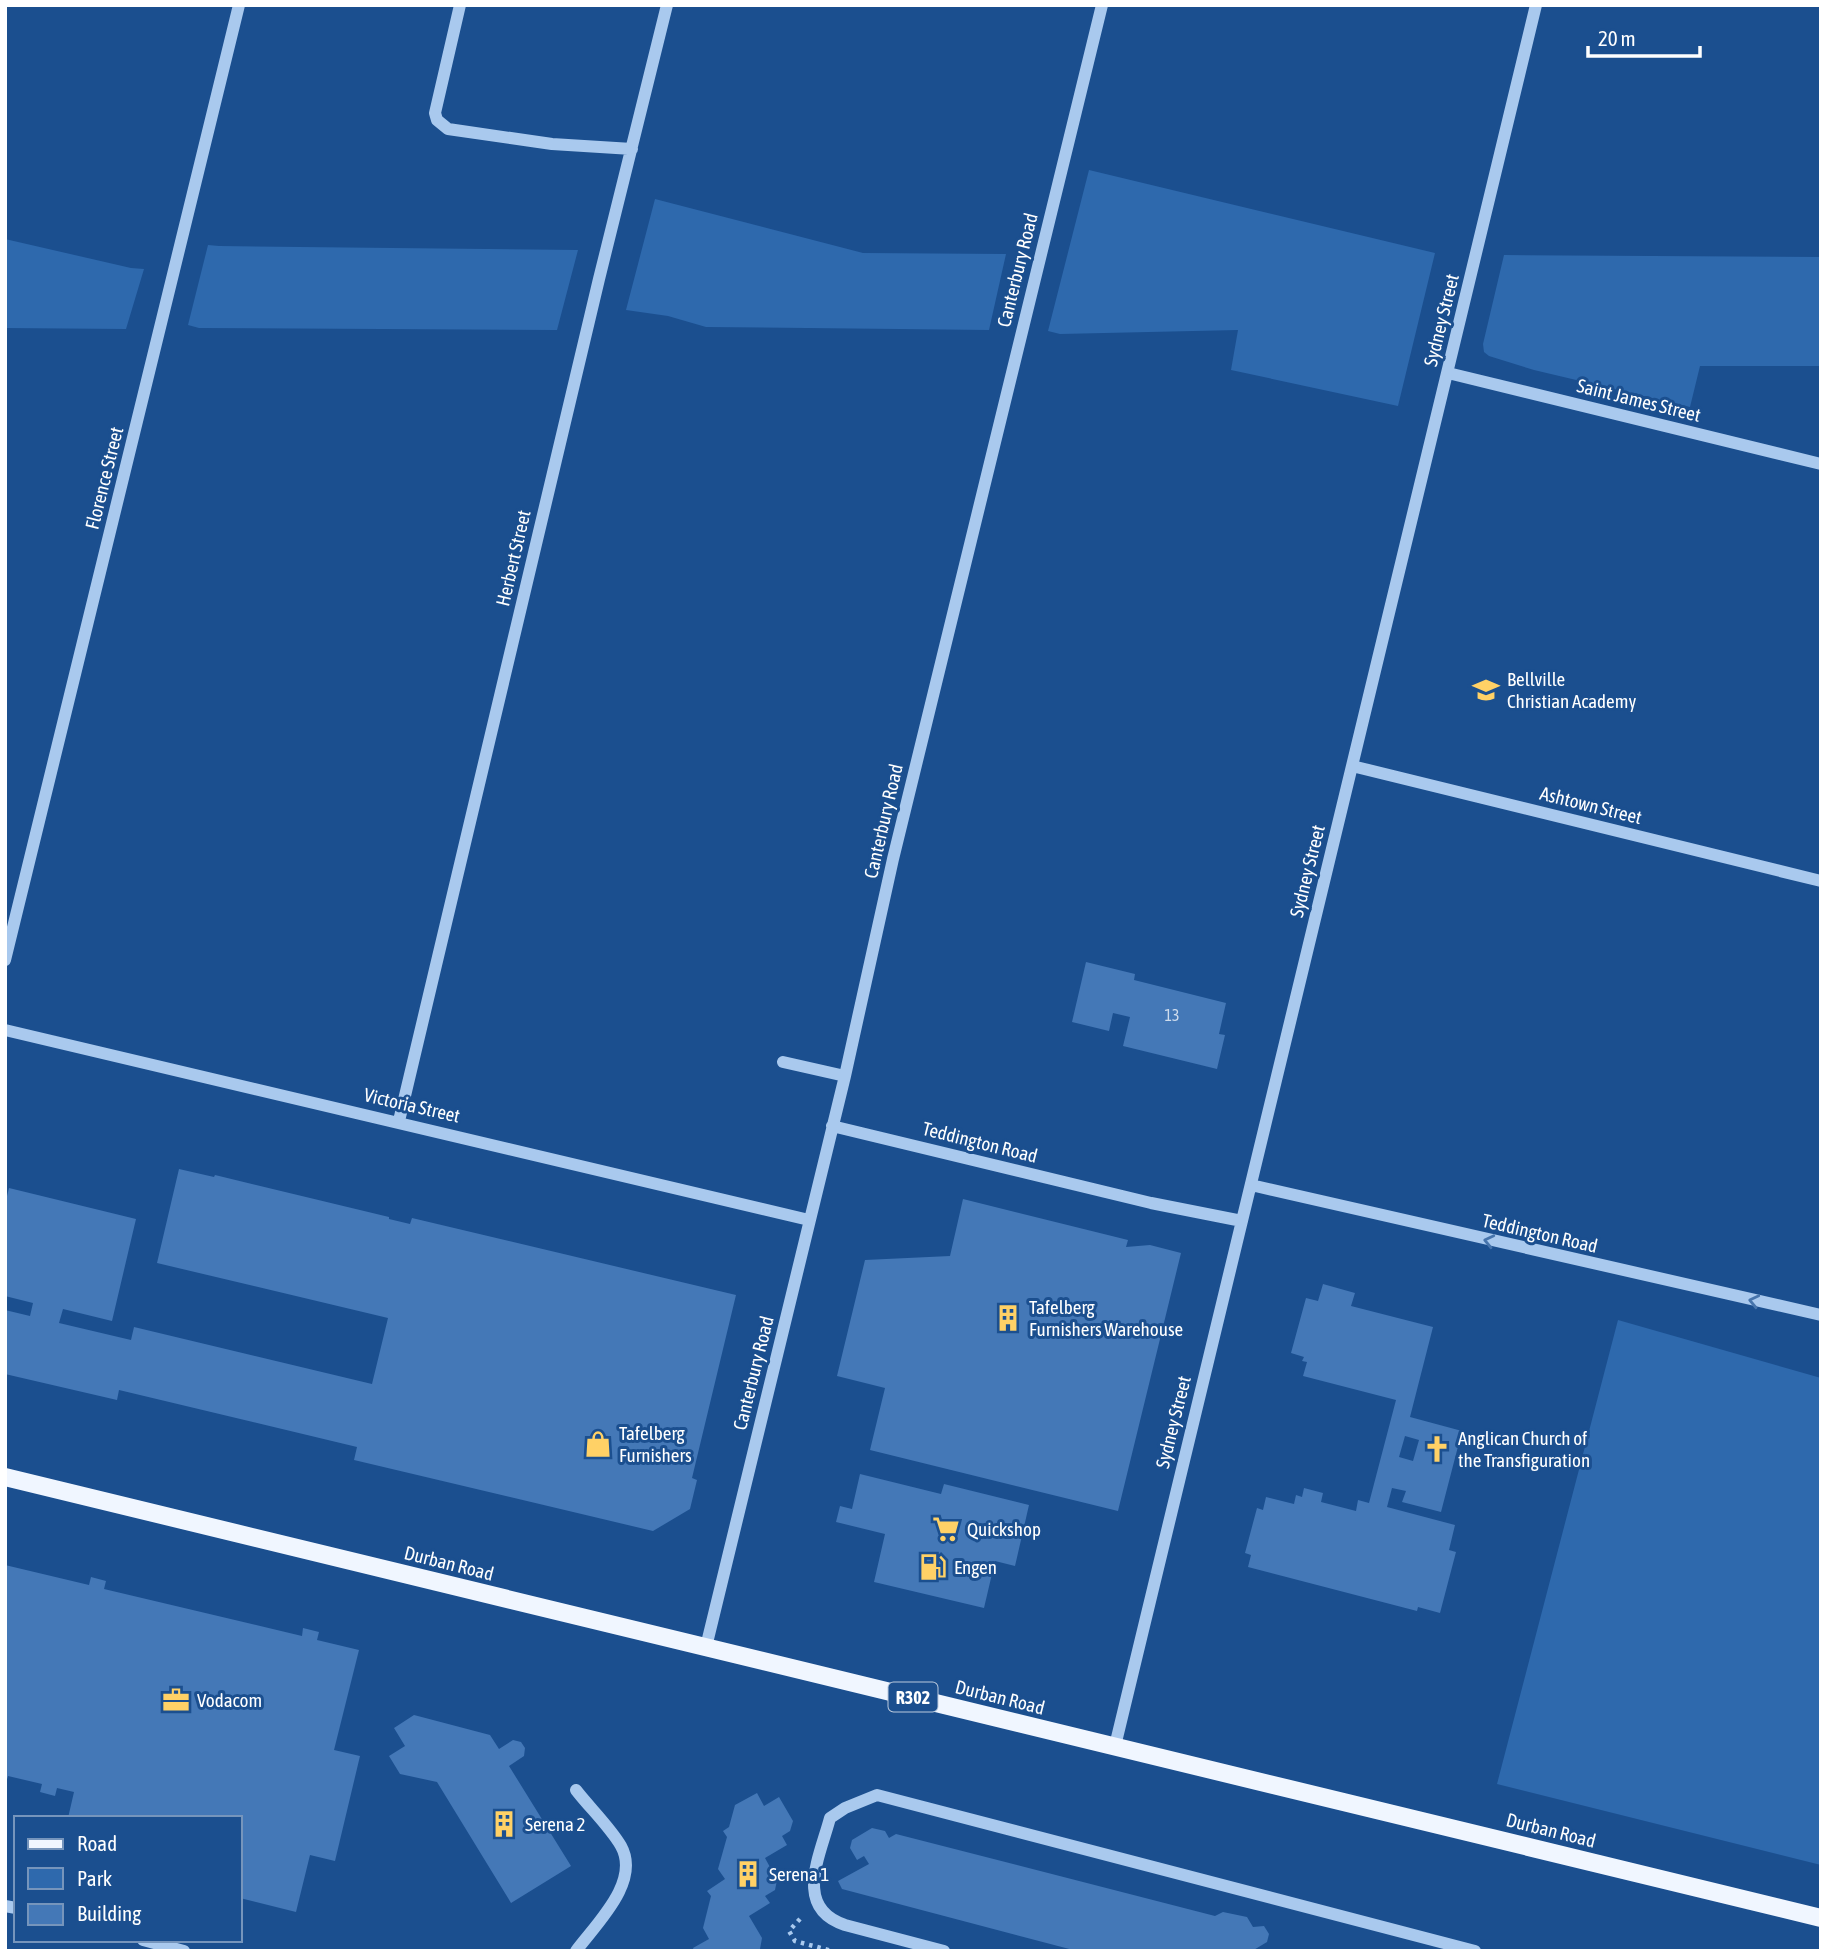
<svg xmlns="http://www.w3.org/2000/svg" width="1826" height="1956" font-family="'Asap Condensed',sans-serif">
<style>
.green{fill:#2e69ad}
.building{fill:#4478b7;fill-rule:evenodd}
.lines{fill:none;stroke-linecap:round;stroke-linejoin:round}
.path{stroke:#a9c9ee;stroke-width:4.5;stroke-dasharray:3.5 5;stroke-linecap:butt}
.minor{stroke:#a9c9ee;stroke-width:12}
.major{stroke:#f0f6ff;stroke-width:18}
.oneway{stroke:#4674ac}
.labels{text-anchor:middle;dominant-baseline:central;stroke-width:6;stroke-linejoin:round;paint-order:stroke}
.number-label{font-size:16px;fill:#d0dded}
.shield{fill:#1b4f8f;stroke:#bbcadd;stroke-width:2}
.shield-label{font-size:18px;font-weight:bold;fill:#fff}
.street-label{font-size:19px;fill:#fff;stroke:#1b4f8f}
.poi-label{font-size:19px;fill:#fff;stroke:#1b4f8f;text-anchor:start}
</style>
<rect width="100%" height="100%" fill="#1b4f8f"/>
<!-- green -->
<path class="green" d="M1089,170L1435,253L1398,406L1231,370L1238,330L1060,334L1048,331Z
M655,199L863,253L1006,254L989,330L706,327L668,316L626,310Z
M5,239L131,268L144,269L126,329L5,328Z
M208,245L219,246L578,250L557,330L199,328L188,325Z
M1504,255L1821,257V366H1700L1690,407L1534,370L1489,356L1484,352L1483,344Z
M1618,1320L1821,1378V1865L1497,1784Z"/>
<!-- building -->
<path class="building" d="M1086,962L1135,974L1134,980L1226,1003L1219,1034L1225,1035L1217,1069L1123,1046L1130,1017L1113,1013L1109,1031L1072,1022Z
M179,1169L214,1177L215,1175L389,1217V1219L410,1224L412,1218L736,1295L692,1478L697,1480L690,1509L653,1531L354,1460L357,1447L119,1390L117,1400L5,1374V1310L30,1316L33,1303L5,1296V1204L9,1188L136,1219L112,1321L63,1309L59,1323L131,1340L134,1327L372,1384L388,1318L157,1263Z
M963,1199L1128,1240L1126,1247L1150,1245L1181,1253L1118,1511L870,1450L885,1388L837,1376L865,1260L950,1256Z
M1323,1284L1355,1293L1351,1306L1433,1327L1410,1417L1462,1431L1441,1512L1402,1502L1406,1491L1392,1488L1387,1507L1455,1525L1449,1550L1456,1552L1440,1613L1418,1607L1417,1611L1248,1567L1251,1555L1245,1553L1257,1508L1263,1510L1266,1497L1294,1504L1296,1495L1302,1497L1304,1488L1323,1493L1321,1502L1356,1511L1358,1500L1369,1503L1396,1400L1303,1376L1307,1362L1302,1361L1304,1357L1291,1353L1306,1298L1318,1301ZM1405,1436L1419,1440L1413,1461L1399,1457Z
M860,1474L941,1494L944,1484L1029,1505L1015,1566L995,1561L984,1608L874,1582L885,1534L836,1522L840,1506L852,1509Z
M5,1565L89,1585L91,1577L106,1581L104,1589L302,1636L303,1628L319,1632L317,1640L359,1650L334,1750L360,1756L335,1861L310,1855L296,1912L240,1898V1818H68L74,1792L57,1788L55,1796L40,1792L42,1784L8,1776L5,1786Z
M414,1715L490,1735L499,1749L513,1740L521,1742L525,1748L524,1756L509,1766L571,1866L511,1903L437,1782L400,1774L389,1756L405,1746L394,1728Z
M757,1793L764,1806L779,1797L793,1821L790,1831L782,1836L787,1845L765,1858L777,1880L775,1890L765,1896L770,1903L749,1916L762,1938L760,1949L756,1951H694L693,1948L709,1939L703,1928L711,1896L707,1891L725,1879L718,1869L727,1837L723,1831L729,1827L735,1805Z
M872,1828L885,1831L889,1838L896,1834L1215,1916L1223,1912L1247,1917L1253,1927L1264,1926L1269,1934L1267,1942L1252,1951H1077L842,1889L838,1881L869,1864L864,1856L857,1860L850,1848L852,1840Z"/>
<g class="lines">
<!-- path -->
<path class="path" d="M800,1919L789,1931L795,1941L832,1951"/>
<!-- minor -->
<path class="minor" d="M460,5L435,113L437,120L448,129L552,144L632,149
M1448,373L1821,464
M1352,766L1821,881
M5,960L239,5
M5,1030L809,1220
M783,1062L845,1076
M399,1121L599,279L667,5
M832,1126L1151,1203L1242,1221
M1251,1185L1821,1315
M706,1647L845,1076L893,859L1102,5
M1115,1746L1536,5
M576,1790C589,1807 610,1827 621,1846C641,1882 596,1924 576,1951
M5,1906L16,1908
M143,1940L184,1951
M944,1951L845,1925C793,1908 820,1856 830,1818L845,1808L877,1795L1475,1951"/>
<!-- major -->
<path class="major" d="M5,1477L1821,1918"/>
</g>
<!-- one-way arrows -->
<defs><path id="oneway-chevron" d="M-2-3.5L2.5 0L-2 3.5" fill="none" stroke-width="1.6" stroke-linecap="round" stroke-linejoin="round" transform="scale(1.75)"/></defs>
<g class="oneway">
<use href="#oneway-chevron" transform="translate(1489 1241) rotate(-167)"/>
<use href="#oneway-chevron" transform="translate(1754 1301) rotate(-167)"/>
</g>
<!-- icons -->
<defs>
<symbol id="school-bare" viewBox="-9 -9 18 18"><path d="M0-5L7-2L0 1L-7-2ZM-4 1L0 2.5L4 1V4Q0 6-4 4Z" fill="#ffd166" stroke="#1b4f8f" stroke-width="2.5" paint-order="stroke"/></symbol>
<symbol id="building-bare" viewBox="-9 -9 18 18"><path d="M-4-6H4V6H1V3H-1V6H-4ZM-2.5-4.3h1.7v1.8h-1.7ZM.8-4.3h1.7v1.8H.8ZM-2.5-1h1.7V.8h-1.7ZM.8-1h1.7V.8H.8Z" fill="#ffd166" stroke="#1b4f8f" stroke-width="2.5" paint-order="stroke"/></symbol>
<symbol id="shop-bare" viewBox="-9 -9 18 18"><path d="M-5-2.5h2.3a2.7 3.5 0 0 1 5.4 0H5L5.5 6h-11ZM-1.5-2.5h3a1.5 2.3 0 0 0-3 0Z" fill="#ffd166" stroke="#1b4f8f" stroke-width="2.5" paint-order="stroke"/></symbol>
<symbol id="church-bare" viewBox="-9 -9 18 18"><path d="M-1.2-6h2.4v3.5h3.3v2.4h-3.3V6h-2.4V-.1h-3.3v-2.4h3.3Z" fill="#ffd166" stroke="#1b4f8f" stroke-width="2.5" paint-order="stroke"/></symbol>
<symbol id="supermarket-bare" viewBox="-9 -9 18 18"><path d="M-6-5.5h2.5l.6 2H6L4.5 2H-2.5L-4.4-4H-6ZM-1.5 3.2a1.3 1.3 0 1 0 .1 0ZM3 3.2a1.3 1.3 0 1 0 .1 0Z" fill="#ffd166" stroke="#1b4f8f" stroke-width="2.5" paint-order="stroke"/></symbol>
<symbol id="fuel-bare" viewBox="-9 -9 18 18"><path d="M-5.5-6h7V0h2V4h1.3V-2.5L3-4.5l.8-.8L6-3V5H2.5V1h-1V6h-7ZM-4.2-4.7v3.2H.2V-4.7Z" fill="#ffd166" stroke="#1b4f8f" stroke-width="2.5" paint-order="stroke"/></symbol>
<symbol id="office-bare" viewBox="-9 -9 18 18"><path d="M-6-3h4V-5.5h4V-3h4V5H-6ZM-1-4.5V-3h2v-1.5ZM-6 0V1H6V0Z" fill="#ffd166" stroke="#1b4f8f" stroke-width="2.5" paint-order="stroke"/></symbol>
</defs>
<g fill-rule="evenodd">
<use href="#school-bare" x="1467" y="671" width="38" height="38"/>
<use href="#building-bare" x="989" y="1299" width="38" height="38"/>
<use href="#shop-bare" x="579" y="1425" width="38" height="38"/>
<use href="#church-bare" x="1418" y="1430" width="38" height="38"/>
<use href="#supermarket-bare" x="927" y="1510" width="38" height="38"/>
<use href="#fuel-bare" x="914" y="1548" width="38" height="38"/>
<use href="#office-bare" x="157" y="1681" width="38" height="38"/>
<use href="#building-bare" x="485" y="1805" width="38" height="38"/>
<use href="#building-bare" x="729" y="1855" width="38" height="38"/>
</g>
<g class="labels">
<!-- number labels -->
<g class="number-label">
<text x="1172" y="1015">13</text>
</g>
<!-- shield labels -->
<rect class="shield" x="888.5" y="1682.5" width="49" height="29" rx="5"/>
<g class="shield-label">
<text x="913" y="1697">R302</text>
</g>
<!-- street labels -->
<g class="street-label">
<text transform="translate(1017 270) rotate(-76)">Canterbury Road</text>
<text transform="translate(1441 320) rotate(-76)">Sydney Street</text>
<text transform="translate(1639 400) rotate(14)">Saint James Street</text>
<text transform="translate(104 478) rotate(-76)">Florence Street</text>
<text transform="translate(513 558) rotate(-77)">Herbert Street</text>
<text transform="translate(1591 805) rotate(14)">Ashtown Street</text>
<text transform="translate(883 821) rotate(-77)">Canterbury Road</text>
<text transform="translate(1307 871) rotate(-76)">Sydney Street</text>
<text transform="translate(412 1105) rotate(13)">Victoria Street</text>
<text transform="translate(980 1142) rotate(14)">Teddington Road</text>
<text transform="translate(1540 1233) rotate(13)">Teddington Road</text>
<text transform="translate(753 1373) rotate(-76)">Canterbury Road</text>
<text transform="translate(1173 1422) rotate(-76)">Sydney Street</text>
<text transform="translate(449 1563) rotate(14)">Durban Road</text>
<text transform="translate(1000 1697) rotate(14)">Durban Road</text>
<text transform="translate(1551 1830) rotate(14)">Durban Road</text>
</g>
<!-- poi labels -->
<g class="poi-label">
<text x="1507" y="679">Bellville<tspan x="1507" dy="22">Christian Academy</tspan></text>
<text x="1029" y="1307">Tafelberg<tspan x="1029" dy="22">Furnishers Warehouse</tspan></text>
<text x="619" y="1433">Tafelberg<tspan x="619" dy="22">Furnishers</tspan></text>
<text x="1458" y="1438">Anglican Church of<tspan x="1458" dy="22">the Transfiguration</tspan></text>
<text x="967" y="1529">Quickshop</text>
<text x="954" y="1567">Engen</text>
<text x="197" y="1700">Vodacom</text>
<text x="525" y="1824">Serena 2</text>
<text x="769" y="1874">Serena 1</text>
</g>
</g>
<!-- border -->
<rect width="1826" height="1956" fill="none" stroke="#ffffff" stroke-width="14"/>
<!-- legend -->
<rect x="14" y="1816" width="228" height="126" fill="#1b4f8f" stroke="#7695bc" stroke-width="2"/>
<rect x="28" y="1839" width="35" height="10" fill="#f0f6ff" stroke="#7695bc" stroke-width="2"/>
<text x="77" y="1851" font-size="21" fill="#ffffff">Road</text>
<rect x="28" y="1868" width="35" height="21" fill="#2e69ad" stroke="#7695bc" stroke-width="2"/>
<text x="77" y="1886" font-size="21" fill="#ffffff">Park</text>
<rect x="28" y="1904" width="35" height="21" fill="#4478b7" stroke="#7695bc" stroke-width="2"/>
<text x="77" y="1921" font-size="21" fill="#ffffff">Building</text>
<!-- scale -->
<path d="M1588 46v10h112v-10" fill="none" stroke="#ffffff" stroke-width="3.5"/>
<text x="1598" y="46" font-size="21" fill="#ffffff" stroke="#1b4f8f" stroke-width="5" paint-order="stroke">20 m</text>
</svg>
